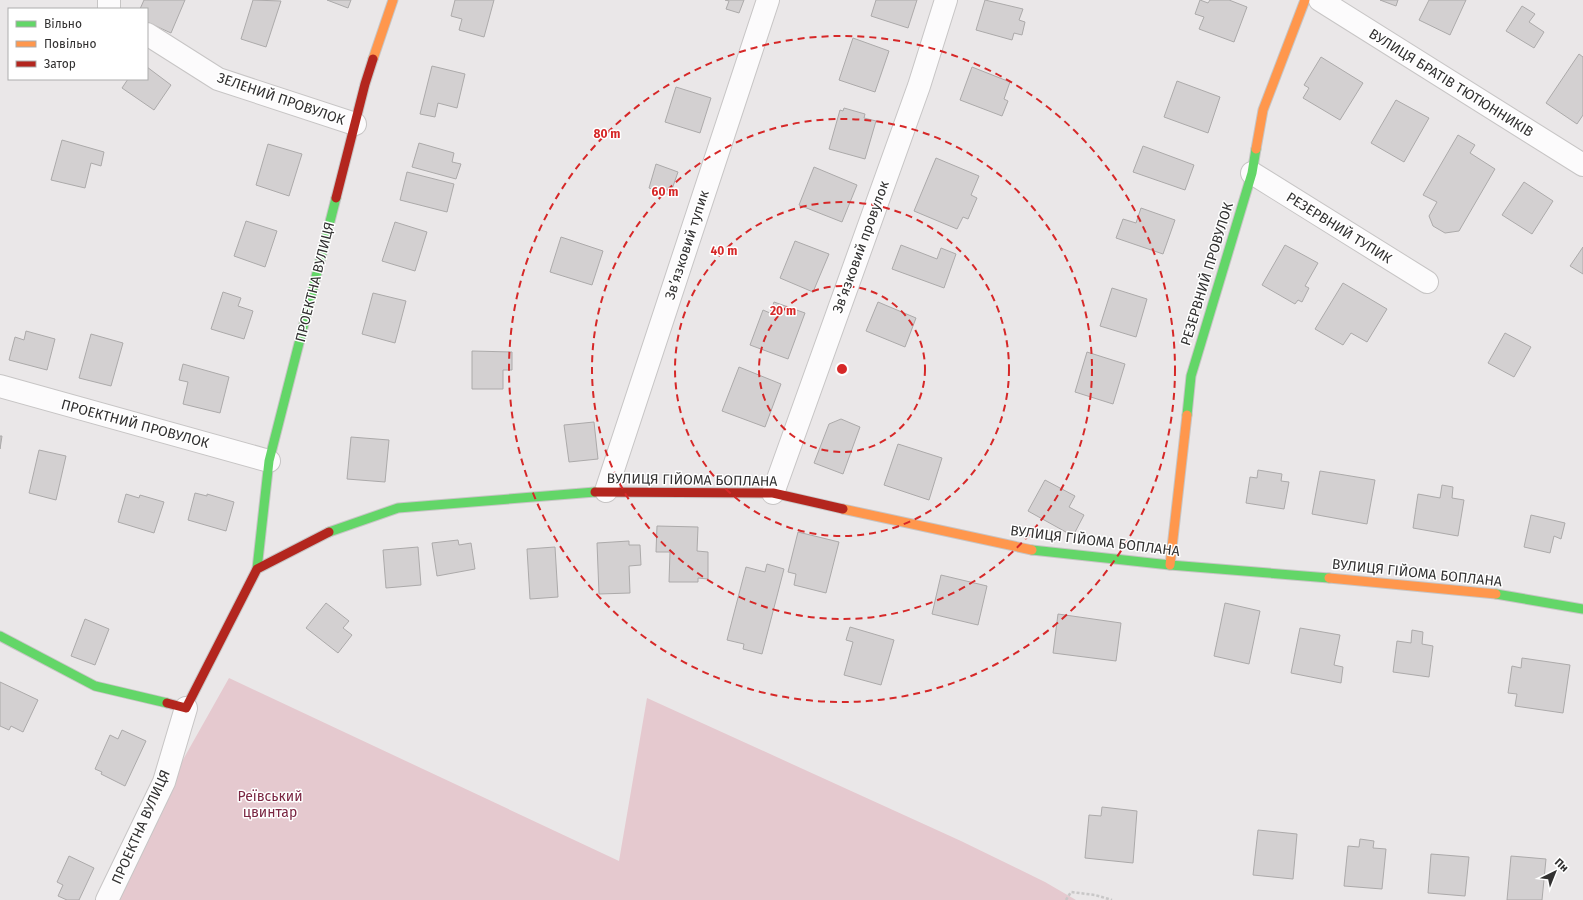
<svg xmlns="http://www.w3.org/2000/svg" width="1583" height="900" font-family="'Fira Sans',sans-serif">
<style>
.green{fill:#e5c9cf}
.building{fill:#d3d0d1;stroke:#acaaaa}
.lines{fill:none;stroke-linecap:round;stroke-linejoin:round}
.street-casing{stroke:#c7c5c5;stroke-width:24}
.fast-casing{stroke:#c7c5c5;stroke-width:11}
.slow-casing{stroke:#c7c5c5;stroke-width:11}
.jam-casing{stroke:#c7c5c5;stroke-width:11}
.path{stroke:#c8c7c7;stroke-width:2.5;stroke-dasharray:3 2;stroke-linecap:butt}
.street{stroke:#fcfbfc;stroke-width:22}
.fast{stroke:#63d668;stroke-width:9}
.slow{stroke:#ff974d;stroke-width:9}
.jam{stroke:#b3261e;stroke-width:9}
.ring{fill:none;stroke:#d62828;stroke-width:2;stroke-dasharray:7 5}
.labels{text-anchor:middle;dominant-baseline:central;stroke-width:3;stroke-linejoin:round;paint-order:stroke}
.street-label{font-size:14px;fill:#323131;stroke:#fff}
.park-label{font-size:14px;fill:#7a2541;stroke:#fff}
.centre{fill:#d62828;stroke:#fff;stroke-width:2}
.ring-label{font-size:12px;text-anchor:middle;font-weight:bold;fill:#d62828;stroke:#fff;stroke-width:3;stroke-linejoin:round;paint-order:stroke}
</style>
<rect width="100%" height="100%" fill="#eae7e8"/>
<!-- green -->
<path class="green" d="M229,678L619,861L647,698L961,841L1045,882L1076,900H104Z"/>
<!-- building -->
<path class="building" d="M144,0H185L171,33L147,22V9H140Z
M253,0L281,1L266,47L241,39Z
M327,0H351L348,8Z
M455,0H494L484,37L459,30L462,19L451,16Z
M725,0H744L739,13L726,9L729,1Z
M876,0H917L908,28L871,16Z
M985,0L1023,9L1019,20L1025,22L1022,35L1014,33L1012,40L976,30Z
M1200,0L1208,3L1210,0H1229L1247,7L1234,42L1199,29L1204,17L1195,14Z
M1380,0H1398L1396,6Z
M1429,0H1466L1450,35L1419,20Z
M1522,6L1535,14L1529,22L1544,32L1534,48L1506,31Z
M853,38L889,51L875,92L839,80Z
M1579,54L1583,57V115L1577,124L1546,103Z
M1321,57L1363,83L1340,120L1303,98L1309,88L1304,85Z
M432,66L465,74L457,108L438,103L435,117L420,114Z
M147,67L171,85L154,110L122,88L128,79H147Z
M972,67L1010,82L1004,99L1008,101L1002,116L960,100Z
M1177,81L1220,97L1208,133L1164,117Z
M676,87L711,98L700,133L665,122Z
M1396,100L1429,118L1404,162L1371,143Z
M844,108L865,114L864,118L876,121L865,159L829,149L840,110L843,111Z
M1458,135L1475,145L1470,153L1495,169L1459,231L1445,233L1433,226L1429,216L1437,202L1423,195Z
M62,140L104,152L101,166L91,163L85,188L51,180Z
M419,143L454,153L452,162L461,164L456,179L412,167Z
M268,144L302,154L289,196L256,185Z
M1143,146L1194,165L1185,190L1133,172Z
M936,158L979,176L971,195L977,198L968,219L963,217L957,229L914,211Z
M656,164L678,172L670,195L649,188Z
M814,167L857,185L842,222L799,205Z
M407,172L454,184L447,212L400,200Z
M1524,182L1553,201L1532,234L1502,215Z
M1141,208L1175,220L1163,254L1116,238L1123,219L1136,223Z
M246,221L277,231L265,267L234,256Z
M395,222L427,232L415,271L382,261Z
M561,237L603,251L592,285L550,272Z
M795,241L829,254L813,292L780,278Z
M901,245L937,259L941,248L956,254L944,288L892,269Z
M1285,245L1318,263L1305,286L1309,288L1302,302L1298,300L1295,304L1262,285Z
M1583,247V274L1570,266Z
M1343,283L1387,309L1367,342L1351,333L1343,345L1315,329Z
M1112,288L1147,299L1136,337L1100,326Z
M223,292L241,298L238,306L253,311L244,339L211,329Z
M373,293L406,301L395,343L362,334Z
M774,302L805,313L788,359L750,345L763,310L770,313Z
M878,302L916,318L905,347L866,331Z
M26,331L55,339L47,370L9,360L15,337L24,340Z
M1505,333L1531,347L1514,377L1488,363Z
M91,334L123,343L111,386L79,378Z
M472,351L512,352V370H503V389H472Z
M1087,352L1125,364L1113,404L1075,392Z
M183,364L229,377L220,413L183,404L188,382L179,380Z
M739,367L781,384L765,427L722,411Z
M841,419L860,427L843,474L814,463L829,424Z
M594,422L598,459L569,462L564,425Z
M0,436H2L0,449Z
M351,437L389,440L385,482L347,479Z
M898,444L942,458L929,500L884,485Z
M39,450L66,456L56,500L29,493Z
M1258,470L1282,474L1281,481L1289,482L1284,509L1246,503L1250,477L1257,478Z
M1320,471L1375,480L1367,524L1312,514Z
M1045,480L1075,496L1069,507L1084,515L1073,536L1028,511Z
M1442,485L1453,487L1452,498L1464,500L1458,536L1413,528L1418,494L1440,498Z
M195,493L207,496V494L234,502L226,531L188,520Z
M126,494L139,498L140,495L164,502L154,533L118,522Z
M1531,515L1565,523L1561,539L1554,536L1550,553L1524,547Z
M657,526L698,527L697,551L708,552V579L698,578V582H669L670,552H656Z
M798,532L839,542L826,593L794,585L796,574L788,572Z
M458,540L459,545L471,543L475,569L437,576L432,543Z
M629,541V545H640L641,565L629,566L630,593L599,594L597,543Z
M418,547L421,585L386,588L383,550Z
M555,547L558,597L530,599L527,549Z
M767,564L784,569L762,654L743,649L744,644L727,640L746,567L765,572Z
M941,575L987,586L978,625L932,614Z
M326,603L349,621L343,628L352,635L338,653L306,628Z
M1225,603L1260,611L1249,664L1214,656Z
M1058,614L1121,623L1116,661L1053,653Z
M85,619L109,629L95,665L71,656Z
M850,627L894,640L881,685L844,675L853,642L846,640Z
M1300,628L1340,635L1334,665L1343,667L1341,683L1291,673Z
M1412,630L1423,632L1422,644L1433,646L1429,677L1393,672L1397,641L1411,643Z
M1522,658L1570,665L1563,713L1515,706L1517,694L1508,693L1512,666L1521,668Z
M0,682L38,700L23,732L11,726L9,730L0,726Z
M122,730L146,741L125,786L101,774L102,772L95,769L110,735L118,739Z
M1102,807L1137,811L1133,863L1085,858L1089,815L1101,816Z
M1258,830L1297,834L1293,879L1253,875Z
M1360,839L1374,841L1373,848L1386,849L1382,889L1344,886L1348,846L1359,847Z
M1431,854L1469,857L1465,896L1428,893Z
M69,856L94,868L79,900H67L58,896L63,885L57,882Z
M1511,856L1546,859L1542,900H1507Z"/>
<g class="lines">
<defs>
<path id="street" d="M109,0V9
M1320,0L1583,165
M147,34L218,79L355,124
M1252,173L1427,282
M0,386L269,461
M606,491L768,0
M773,493L919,86L946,0
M107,900L164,782L186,708"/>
<path id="fast" d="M1187,415L1191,376L1252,173L1256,149
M329,532L398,508L595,492
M1032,550L1170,565L1329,578
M257,569L269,461L336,198
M1496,594L1583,609
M0,636L95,686L167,703"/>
<path id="slow" d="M373,59L393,0
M1256,149L1263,110L1305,0
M843,509L1032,550
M1170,565L1187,415
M1329,578L1496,594"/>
<path id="jam" d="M336,198L365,84L373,59
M595,492L773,493L843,509
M167,703L186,708L257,569L329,532"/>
</defs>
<!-- street casing -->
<use href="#street" class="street-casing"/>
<!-- fast casing -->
<use href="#fast" class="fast-casing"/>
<!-- slow casing -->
<use href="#slow" class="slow-casing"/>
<!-- jam casing -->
<use href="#jam" class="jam-casing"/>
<!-- path -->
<path class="path" d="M1066,900L1071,892L1095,895L1112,900"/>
<!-- street -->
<use href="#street" class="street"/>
<!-- fast -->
<use href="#fast" class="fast"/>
<!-- slow -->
<use href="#slow" class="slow"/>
<!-- jam -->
<use href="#jam" class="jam"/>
</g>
<!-- distance rings -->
<g class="ring">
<circle cx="842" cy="369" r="83"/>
<circle cx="842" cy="369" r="167"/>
<circle cx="842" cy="369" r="250"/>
<circle cx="842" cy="369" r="333"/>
</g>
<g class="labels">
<!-- street labels -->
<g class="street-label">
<text transform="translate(1451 83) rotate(32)">ВУЛИЦЯ БРАТІВ ТЮТЮННИКІВ</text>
<text transform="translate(281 99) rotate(19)">ЗЕЛЕНИЙ ПРОВУЛОК</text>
<text transform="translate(1339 228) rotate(32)">РЕЗЕРВНИЙ ТУПИК</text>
<text transform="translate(687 245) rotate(-72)">Звʼязковий тупик</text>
<text transform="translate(861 247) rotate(-70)">Звʼязковий провулок</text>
<text transform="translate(1207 274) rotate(-73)">РЕЗЕРВНИЙ ПРОВУЛОК</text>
<text transform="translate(315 282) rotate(-76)">ПРОЕКТНА ВУЛИЦЯ</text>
<text transform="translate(135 424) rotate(15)">ПРОЕКТНИЙ ПРОВУЛОК</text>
<text transform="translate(692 480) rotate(1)">ВУЛИЦЯ ГІЙОМА БОПЛАНА</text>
<text transform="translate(1095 541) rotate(7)">ВУЛИЦЯ ГІЙОМА БОПЛАНА</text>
<text transform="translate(1417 573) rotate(6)">ВУЛИЦЯ ГІЙОМА БОПЛАНА</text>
<text transform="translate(141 827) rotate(-66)">ПРОЕКТНА ВУЛИЦЯ</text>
</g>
<!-- park labels -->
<g class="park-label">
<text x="270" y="796">Реївський<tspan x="270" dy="16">цвинтар</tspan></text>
</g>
</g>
<circle cx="842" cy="369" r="6" class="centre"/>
<g class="ring-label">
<text x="607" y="138">80 m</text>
<text x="665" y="196">60 m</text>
<text x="724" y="255">40 m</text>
<text x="783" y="315">20 m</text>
</g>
<!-- legend -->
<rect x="8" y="8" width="140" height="72" fill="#ffffff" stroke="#adadad"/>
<rect x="16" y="21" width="20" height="6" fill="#63d668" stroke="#adadad"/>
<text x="44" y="28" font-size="12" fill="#323131">Вільно</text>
<rect x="16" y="41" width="20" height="6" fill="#ff974d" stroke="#adadad"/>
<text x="44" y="48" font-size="12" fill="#323131">Повільно</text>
<rect x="16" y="61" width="20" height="6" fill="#b3261e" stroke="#adadad"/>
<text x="44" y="68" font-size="12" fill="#323131">Затор</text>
<!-- north arrow -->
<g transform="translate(1555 872) rotate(43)" stroke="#ffffff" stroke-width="3" paint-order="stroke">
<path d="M0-3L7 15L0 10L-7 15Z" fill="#323131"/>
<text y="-6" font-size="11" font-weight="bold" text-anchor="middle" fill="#323131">Пн</text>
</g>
</svg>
